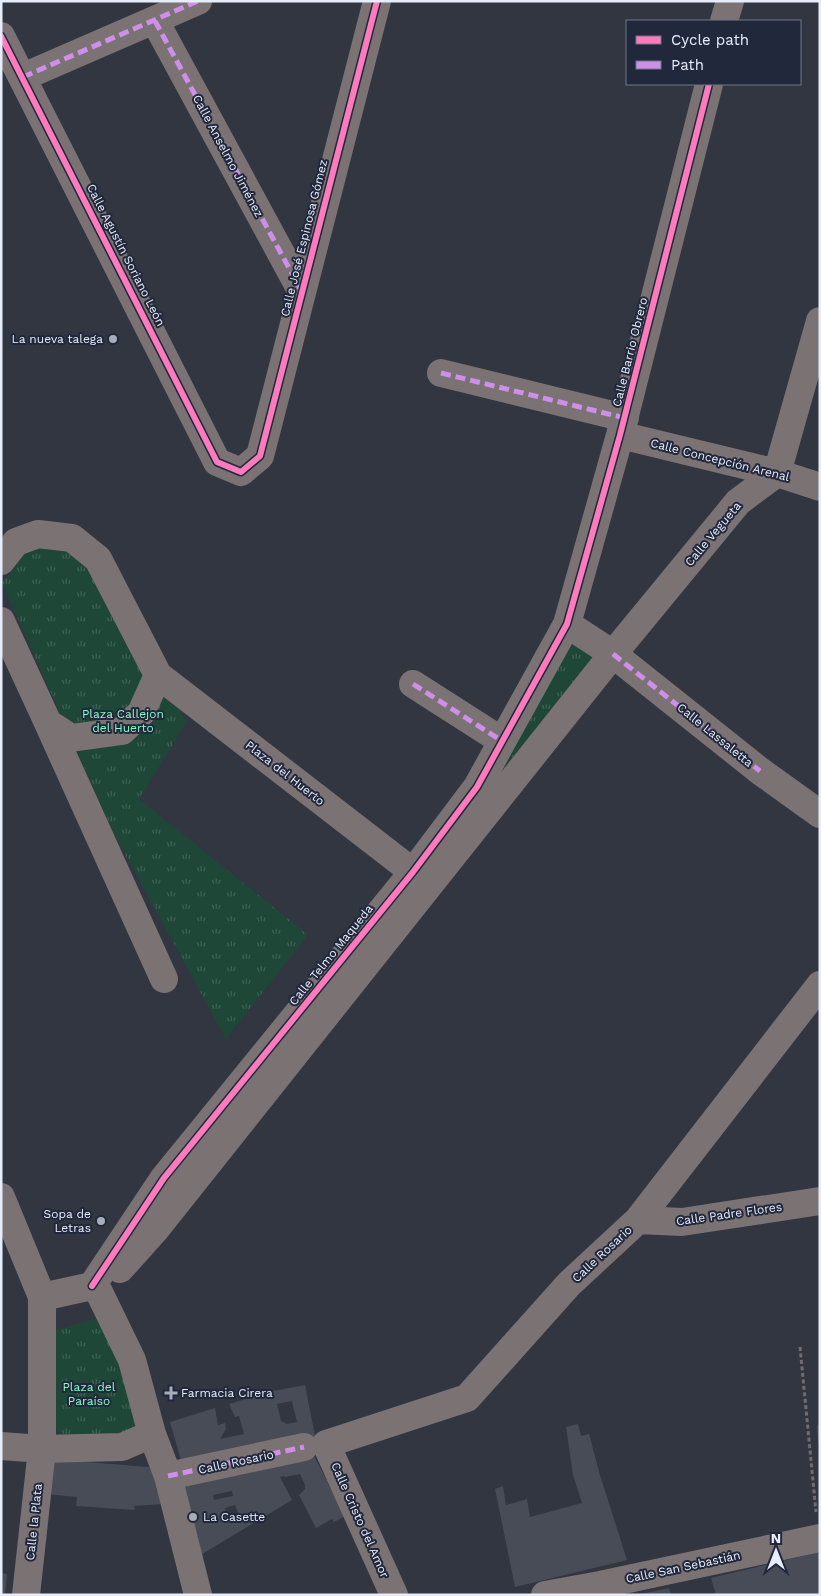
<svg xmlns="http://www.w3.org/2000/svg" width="821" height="1596" font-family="'Work Sans',sans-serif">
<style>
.park{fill:url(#park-tufts)}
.building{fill:#484c56;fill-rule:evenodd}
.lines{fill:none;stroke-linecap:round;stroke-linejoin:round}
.path{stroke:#706c71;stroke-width:3;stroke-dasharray:4 2.5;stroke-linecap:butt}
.minor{stroke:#7b7274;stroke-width:28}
.quiet{stroke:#ce8fe9;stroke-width:5;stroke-dasharray:10 5;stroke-linecap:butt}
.cycleway-casing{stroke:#21283c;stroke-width:9}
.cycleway{stroke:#fd7abc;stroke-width:6}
.poi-dot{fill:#a8adba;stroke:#21283c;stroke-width:2}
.labels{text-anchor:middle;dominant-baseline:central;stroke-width:4;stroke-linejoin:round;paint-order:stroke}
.street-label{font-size:12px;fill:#e8edfb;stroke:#21283c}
.poi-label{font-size:12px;fill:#e8edfb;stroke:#21283c;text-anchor:end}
.park-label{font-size:12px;fill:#86fdc6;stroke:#21283c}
</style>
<defs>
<pattern id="park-tufts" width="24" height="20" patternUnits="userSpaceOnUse" patternTransform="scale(1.25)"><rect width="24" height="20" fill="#1e4737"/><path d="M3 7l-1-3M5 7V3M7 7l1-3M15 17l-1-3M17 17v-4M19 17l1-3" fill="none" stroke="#3f6255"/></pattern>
</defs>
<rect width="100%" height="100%" fill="#313641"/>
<!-- park -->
<path class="park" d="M31,546H81L127,627L187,721L139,799L308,935L226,1039L114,834L2,583Z
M567,639L602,659L502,787L484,782Z
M98,1318L113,1330L137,1429L127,1438L65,1436L52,1427L55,1330Z"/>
<!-- building -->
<path class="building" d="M305,1385L315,1436L181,1460L170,1422L215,1408L218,1425L225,1423L226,1429L220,1439L244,1434L239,1416L235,1417L229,1404L273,1391ZM292,1401L297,1422L287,1424L281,1421L277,1404Z
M578,1424L581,1436L589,1434L600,1475L627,1560L515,1587L495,1489L503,1486L506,1505L527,1499L530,1517L582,1503L573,1475L566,1427Z
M817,1425H820V1443H818Z
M313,1454L345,1516L334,1522L332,1519L316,1528L299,1495L305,1489V1485L300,1474L285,1477V1476L280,1477L292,1500L194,1559L176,1486ZM232,1491L233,1496L214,1500L213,1495ZM235,1505L240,1517L228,1522L225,1508Z
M50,1459L160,1468L165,1504L134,1506L135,1510L76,1506L77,1497L46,1494Z
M820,1552V1595H716L711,1578Z
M1,1573L7,1574L5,1595H1Z
M669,1588L671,1595H642L641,1594Z"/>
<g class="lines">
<!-- path -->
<path class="path" d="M800,1347L816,1512"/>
<!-- minor -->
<path class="minor" d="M155,21L302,292
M724,21L730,1
M1,36L217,462L241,472L260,456L377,1
M23,77L198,1
M441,373L625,418
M620,435L777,473L820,487
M1,561L16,542L38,534L72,538L98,559L158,675L413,872
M1,621L48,723L71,738L122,731L141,713L158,675
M567,624L613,654L760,771L820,814
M413,684L502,741
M48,723L164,979
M1,1197L42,1297
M638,1220L682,1222L820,1201
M120,1269L155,1230L613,654L738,502L777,473L820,321
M92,1286L164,1178L413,872L477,787L567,624L620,435L709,84
M152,1434L122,1447L42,1449V1297L92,1286L99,1292L132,1360L152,1434L168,1476L198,1595
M1,1446L42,1449L26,1595
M168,1476L304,1447
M394,1595L326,1444L467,1398L569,1284L638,1220L820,985
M545,1595L600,1585L820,1538"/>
<!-- quiet -->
<path class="quiet" d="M155,21L302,292
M23,77L198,1
M441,373L625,418
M613,654L760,771
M413,684L502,741
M168,1476L304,1447"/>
<defs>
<path id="cycleway" d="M1,36L217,462L241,472L260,456L377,1
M92,1286L164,1178L413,872L477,787L567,624L620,435L709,84"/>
</defs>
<!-- cycleway casing -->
<use href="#cycleway" class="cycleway-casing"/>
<!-- cycleway -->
<use href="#cycleway" class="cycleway"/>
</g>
<!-- markers -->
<g class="poi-dot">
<circle cx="113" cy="339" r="5"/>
<circle cx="101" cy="1221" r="5"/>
<path d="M168.5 1385.5h5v5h5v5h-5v5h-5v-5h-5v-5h5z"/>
<circle cx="193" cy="1517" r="5"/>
</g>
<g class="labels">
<!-- street labels -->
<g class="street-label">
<text transform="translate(228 156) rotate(62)">Calle Anselmo Jiménez</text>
<text transform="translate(304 238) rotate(-76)">Calle José Espinosa Gómez</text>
<text transform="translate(126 255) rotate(63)">Calle Agustín Soriano León</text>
<text transform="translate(630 352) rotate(-76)">Calle Barrio Obrero</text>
<text transform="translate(720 460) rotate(14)">Calle Concepción Arenal</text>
<text transform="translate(713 534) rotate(-50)">Calle Vegueta</text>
<text transform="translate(715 735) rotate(39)">Calle Lassaletta</text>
<text transform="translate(285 773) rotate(38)">Plaza del Huerto</text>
<text transform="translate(331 955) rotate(-51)">Calle Telmo Maqueda</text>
<text transform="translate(729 1214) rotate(-8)">Calle Padre Flores</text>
<text transform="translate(602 1254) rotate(-43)">Calle Rosario</text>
<text transform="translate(236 1462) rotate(-12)">Calle Rosario</text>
<text transform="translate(360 1520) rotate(66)">Calle Cristo del Amor</text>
<text transform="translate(34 1522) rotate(-84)">Calle la Plata</text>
<text transform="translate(683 1567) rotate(-12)">Calle San Sebastián</text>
</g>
<!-- poi labels -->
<g class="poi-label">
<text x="103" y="339">La nueva talega</text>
<text x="91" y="1214">Sopa de<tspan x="91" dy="14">Letras</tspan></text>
<text x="181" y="1393" text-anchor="start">Farmacia Cirera</text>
<text x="203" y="1517" text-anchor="start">La Casette</text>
</g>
<!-- park labels -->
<g class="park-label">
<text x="123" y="714">Plaza Callejon<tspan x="123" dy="14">del Huerto</tspan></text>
<text x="89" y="1387">Plaza del<tspan x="89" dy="14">Paraíso</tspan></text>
</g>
</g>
<!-- border -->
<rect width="821" height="1596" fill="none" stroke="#e8edfb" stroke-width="5"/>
<!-- legend -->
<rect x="626" y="20" width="175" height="65" fill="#21283c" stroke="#717788"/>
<rect x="636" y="36" width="25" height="8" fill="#fd7abc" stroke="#717788"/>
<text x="671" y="45" font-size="15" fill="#e8edfb">Cycle path</text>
<rect x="636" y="61" width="25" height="8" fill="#ce8fe9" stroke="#717788"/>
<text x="671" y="70" font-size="15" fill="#e8edfb">Path</text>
<!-- north arrow -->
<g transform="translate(776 1551)" stroke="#21283c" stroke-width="4" paint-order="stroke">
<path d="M0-4L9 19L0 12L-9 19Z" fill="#e8edfb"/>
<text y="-8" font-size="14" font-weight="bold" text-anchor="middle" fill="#e8edfb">N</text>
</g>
</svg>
